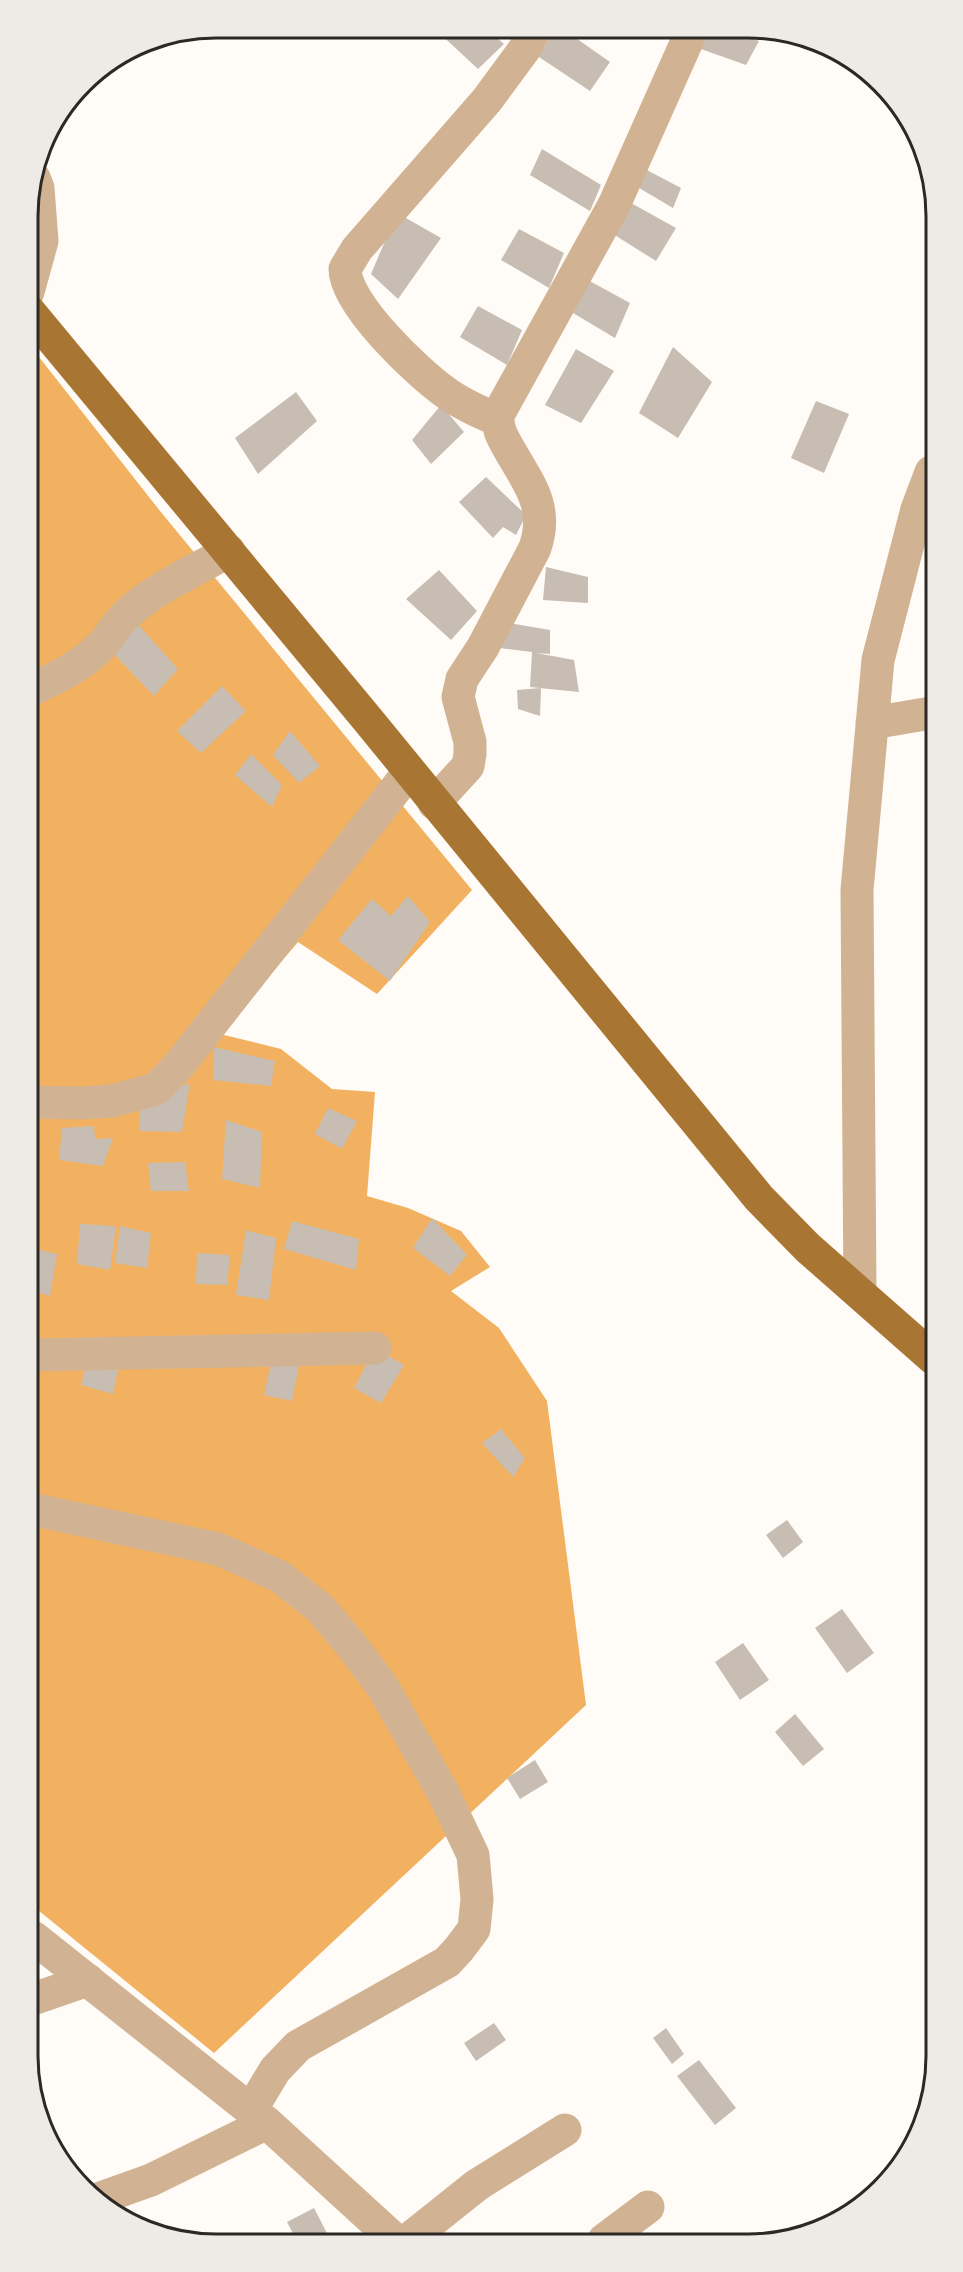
<svg xmlns="http://www.w3.org/2000/svg" width="963" height="2272" font-family="Poppins,sans-serif">
<style>
.forest{fill:#f2b160}
.building{fill:#c7bdb2}
.lines{fill:none;stroke-linecap:round;stroke-linejoin:round}
.street{stroke:#d1b393;stroke-width:33}
.primary{stroke:#a97533;stroke-width:33}
.rim{fill:none;stroke:#2c2824;stroke-width:3}
</style>
<rect width="100%" height="100%" fill="#fffbf6"/>
<!-- forest -->
<path class="forest" d="M28,343L160,511L472,890L377,994L298,942L220,1034L281,1049L332,1089L375,1092L367,1196L408,1208L461,1231L490,1267L451,1291L499,1328L547,1401L586,1705L214,2053L33,1906Z"/>
<!-- building -->
<path class="building" d="M434,28L487,29L504,44L478,69Z
M554,29H563L610,62L590,91L539,57Z
M709,30H727L759,41L746,65L701,49Z
M542,149L601,185L590,211L530,175Z
M643,168L681,188L673,208L634,185Z
M631,203L676,228L656,261L613,234Z
M397,213L441,238L398,299L371,274Z
M519,229L564,253L549,288L501,260Z
M586,279L630,303L615,338L568,310Z
M478,306L522,330L507,365L460,337Z
M673,347L712,382L678,438L639,413Z
M576,349L614,371L581,423L545,405Z
M296,392L317,421L258,474L235,438Z
M816,401L849,414L824,473L791,458Z
M441,405L464,432L431,464L412,440Z
M486,477L526,515L516,535L503,527L493,538L459,502Z
M546,567L588,577V603L543,600Z
M439,570L477,611L451,640L406,599Z
M136,622L178,669L154,696L112,652Z
M509,623L550,630V654L536,653L574,660L579,692L530,687L532,652L499,648Z
M222,686L246,711L201,753L177,731Z
M541,688L540,716L518,709L517,690Z
M290,731L320,766L299,783L273,755Z
M251,754L282,785L272,807L235,775Z
M408,896L430,922L390,981L338,940L372,899L391,916Z
M214,1047L275,1061L271,1086L213,1080Z
M190,1083L182,1132L140,1131L139,1101Z
M328,1108L357,1121L342,1149L315,1134Z
M226,1120L262,1132L260,1188L222,1179Z
M94,1126L95,1139L113,1138L103,1166L59,1160L62,1128Z
M185,1162L189,1191H151L148,1163Z
M432,1218L467,1255L450,1276L413,1248Z
M292,1221L359,1239L356,1270L284,1249Z
M80,1224L116,1226L110,1270L77,1264Z
M120,1226L151,1233L147,1268L115,1263Z
M246,1230L276,1238L269,1300L236,1295Z
M31,1248L57,1254L50,1296L31,1291Z
M197,1253L230,1255L227,1285L196,1284Z
M375,1348L404,1365L381,1403L354,1388Z
M87,1362L118,1370L113,1394L81,1385Z
M271,1363L299,1365L292,1401L264,1395Z
M501,1429L525,1458L513,1477L482,1443Z
M787,1520L803,1542L783,1558L766,1535Z
M842,1609L874,1653L847,1673L815,1628Z
M743,1643L769,1680L740,1700L715,1662Z
M795,1714L824,1749L803,1766L775,1732Z
M535,1760L548,1782L520,1799L507,1778Z
M494,2023L506,2040L476,2061L464,2043Z
M666,2028L684,2054L672,2064L653,2038Z
M699,2060L736,2108L715,2125L677,2076Z
M314,2208L331,2241H297L287,2222Z"/>
<g class="lines">
<!-- street -->
<path class="street" d="M28,292L42,241L38,188L34,178
M498,420C480,412 461,404 445,392C417,372 345,304 345,269L357,249L487,100L526,47L535,29
M29,691C56,678 82,666 103,644C111,635 117,623 126,615C154,588 195,571 229,551
M872,723L931,713
M434,803L468,766L470,754V742L458,697L462,679L483,647L535,548C549,507 529,484 509,449C503,438 497,429 498,415L614,205L692,30
M30,1102L81,1103L112,1101L156,1089L180,1064L409,772
M860,1293L857,890L878,660L917,509L931,472
M31,1355L375,1348
M31,1509L218,1549L279,1576L320,1608L352,1646L382,1686L443,1792L473,1855L477,1899L474,1929L459,1949L447,1962L298,2046L275,2070L251,2110
M33,1937L267,2123L395,2240
M33,1999L88,1980
M95,2200L151,2180L267,2123
M408,2240L477,2185L565,2130
M604,2240L648,2207"/>
<!-- primary -->
<path class="primary" d="M28,310L368,720L759,1198L808,1248L933,1358"/>
</g>
<!-- crop -->
<path d="M0 0H963V2272H0ZM216 38H748A178 178 0 0 1 926 216V2056A178 178 0 0 1 748 2234H216A178 178 0 0 1 38 2056V216A178 178 0 0 1 216 38Z" fill="#eeeae5" fill-rule="evenodd"/>
<path class="rim" d="M216 38H748A178 178 0 0 1 926 216V2056A178 178 0 0 1 748 2234H216A178 178 0 0 1 38 2056V216A178 178 0 0 1 216 38Z"/>
</svg>
